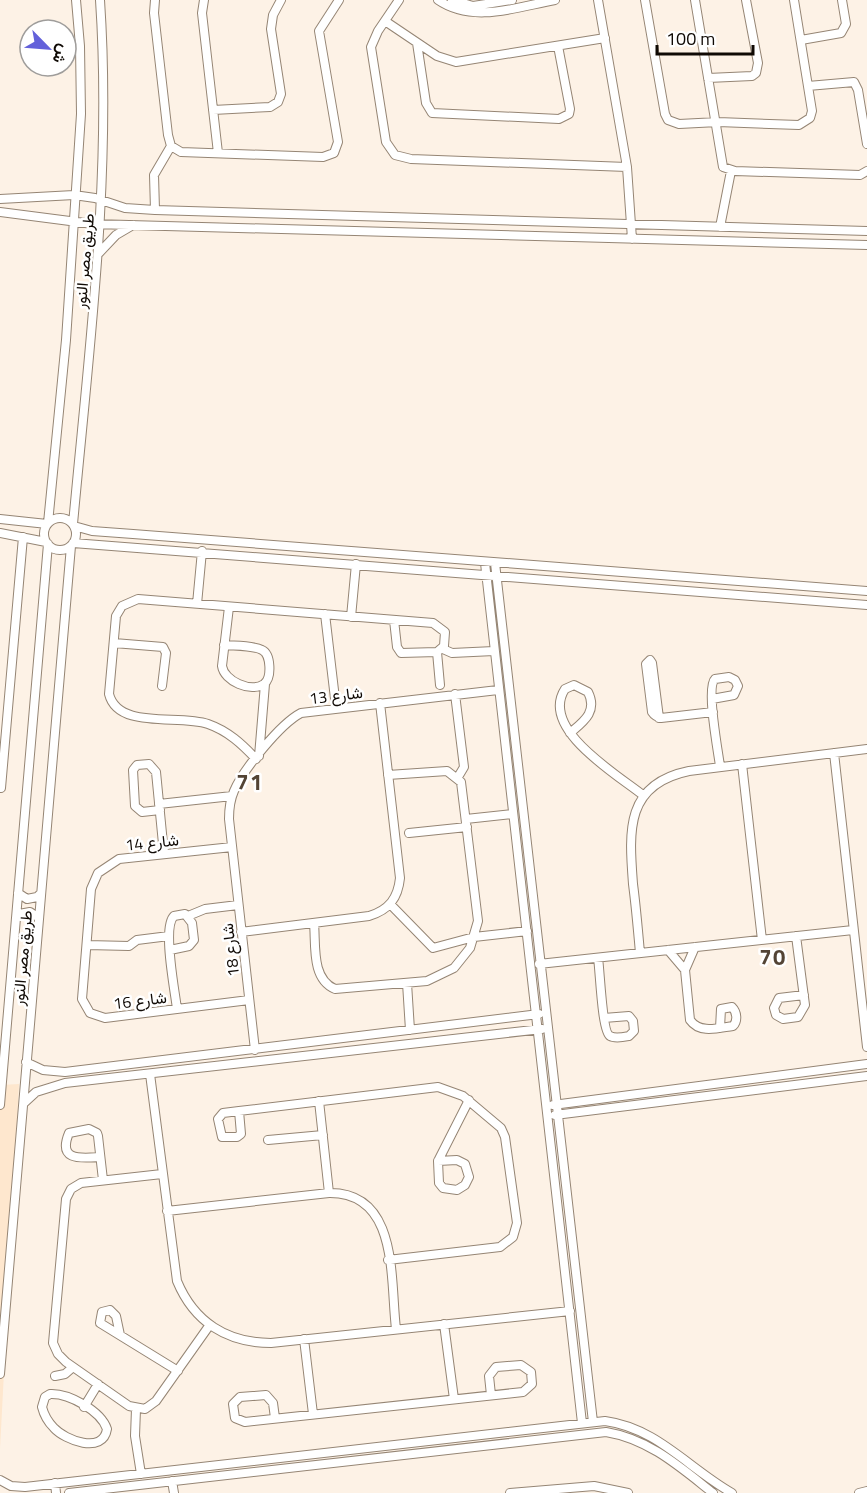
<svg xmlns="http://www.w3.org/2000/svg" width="867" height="1493" font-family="'Titillium Web',Vazirmatn,sans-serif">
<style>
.built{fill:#fee7ce}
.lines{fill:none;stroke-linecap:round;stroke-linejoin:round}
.minor-casing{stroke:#958574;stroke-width:10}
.minor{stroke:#fff;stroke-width:8}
.labels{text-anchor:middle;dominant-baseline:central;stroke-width:5;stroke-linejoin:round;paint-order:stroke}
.street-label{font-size:16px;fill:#100a05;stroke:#fff}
.district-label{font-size:22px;font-weight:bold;letter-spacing:1.5px;fill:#534435;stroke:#fff}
</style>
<rect width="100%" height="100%" fill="#fdf2e6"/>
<!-- built -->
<path class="built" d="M19,1084L0,1449V1085Z"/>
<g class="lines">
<defs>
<path id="minor" d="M155,0L154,13L168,135L171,146L181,152L323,157L334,153L338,142L319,31L339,0
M204,0L202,13L218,153
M399,0L378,31L371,47L386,142L395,155L411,159L627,167
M438,0C473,24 517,7 555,0
M452,0L473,6L512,0
M598,0L627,167L632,239
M645,0L665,114L668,120L679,124L718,122L799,125L810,118L812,111L794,0
M695,0L723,167L735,171L860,175L867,171
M385,21L437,56L456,62L605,38
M801,40L841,33L846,24L842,0
M417,43L426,103L432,113L559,119L569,114L570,109L558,46
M708,78L752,76L756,73L758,63L746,0
M808,86L854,82L858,90L867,144
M213,110L270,107L278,102L281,94L271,29L273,15L281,0
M0,199L74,195L95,198L125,208L155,210L867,231
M155,210L154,175L171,146
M0,212L93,224L867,245
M720,227L731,171
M99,253L116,235L133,225
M44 534a16 16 0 1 1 32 0a16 16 0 1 1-32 0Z
M0,519L47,524
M48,523L66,340L81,114L80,46L76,0
M73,524C89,349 112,176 100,0
M74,526L92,531L133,534L867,591
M0,533L46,542
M73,543L867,605
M485,563L582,1423
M495,563L593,1422
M197,604L202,551
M325,614L336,707
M351,617L356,564
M114,643L163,647L166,653L162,686
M224,645C235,646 252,645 262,650C271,654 272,678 264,684C251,693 224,681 222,666L229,607
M443,649L452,653L494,651
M437,652L440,685
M455,694L464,767L458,777
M712,699L734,695L738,686L735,680L729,677L715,679C706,687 718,751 720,766
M659,718L652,663L650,660L646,664L652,712C654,715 657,717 661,718L713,712
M570,733C583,722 598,712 588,692L574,685L565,689C539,729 618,775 644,796
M834,753L867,1047
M259,756L265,684
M256,759C242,744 228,731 208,724C179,714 118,730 109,694L116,616L122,606L138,599L433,623L445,632L444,646L437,652L401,653L397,647L394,620
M742,764L762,940
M1,788L23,537
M159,804L232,796
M160,810L142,812L135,806L133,770L137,765L149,764L156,772L164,854
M466,819L513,814
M409,833L467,827
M232,847L119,859L98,873L91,889L82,999L90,1013L105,1018L249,1000
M18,893L27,899L37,897L41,893
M390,904L433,948L474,937L527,931
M188,916L205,909L238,905
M16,919L19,914L30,912L39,918
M314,923C316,945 311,979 335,989L427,981L454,968L470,948L478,921L461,782L447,771L388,775
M241,932L369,916C389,910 398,898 400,878L380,703
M796,936L805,1005L798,1017L783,1019L776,1015L774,1008L779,998L804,995
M87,945L129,946L137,940L169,936
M695,947L685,970L690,1020C700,1034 718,1028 733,1026C738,1021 737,1012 732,1007L721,1009L720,1028
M170,950L189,946L194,940L192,923L185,914L174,916C162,927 175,991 177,1009
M668,950L685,970
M640,953C638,930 636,907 633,884C629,831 625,784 689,771L867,749
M598,958C600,970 602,1032 610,1036C615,1039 624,1037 629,1036L634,1031L633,1021L629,1016L604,1018
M539,964L853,930
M407,983L410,1030
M255,1050L229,819C229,810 230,800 234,791C243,770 280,724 301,713L498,690
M26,1062L43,1070L65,1072L539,1014
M150,1074L177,1281C194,1322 227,1343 271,1343L570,1311
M319,1101L329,1193
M24,1103L36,1092L65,1083L542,1029
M0,1105L48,544
M553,1105L867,1064
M239,1111L241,1134L237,1137H222L218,1119L223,1113L239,1111L438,1087L463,1096L501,1128L505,1137L517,1223L513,1237L500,1247L388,1260
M555,1115L867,1076
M268,1140L323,1135
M100,1157C82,1158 57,1162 69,1133L89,1129L97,1133L98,1136L103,1180
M438,1161L439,1183L443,1188L457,1190L465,1185L469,1177L465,1164L457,1160L438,1161L469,1100
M162,1174L81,1183L71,1189L66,1199L53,1343L58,1354L66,1362L129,1406L145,1409L156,1401L209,1326
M167,1211L329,1193C399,1192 390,1279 396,1329
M444,1324L454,1399
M120,1335L116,1316L110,1310L102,1312L100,1323L178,1371
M304,1339L313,1414
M0,1374L71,546
M55,1376L65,1374L73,1367
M50,1394C69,1393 101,1411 107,1429C103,1455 65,1440 54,1428C48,1422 44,1415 42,1407L45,1397Z
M84,1407L98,1384
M136,1409L135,1436L141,1474
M275,1418L273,1403L266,1395L240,1397L233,1404L235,1418L245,1422L523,1392L532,1384L531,1372L521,1365L496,1367L489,1376L491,1395
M0,1480L11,1486L25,1487L605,1421C657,1428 688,1468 732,1493
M172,1481L174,1493
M55,1483L56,1493
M69,1493L606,1432C649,1439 680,1467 713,1493
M510,1493L594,1486L628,1493
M859,1493L867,1491"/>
</defs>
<!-- minor casing -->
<use href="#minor" class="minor-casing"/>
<!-- minor -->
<use href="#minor" class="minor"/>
</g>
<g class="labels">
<!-- street labels -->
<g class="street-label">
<text transform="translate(84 261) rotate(-85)">طريق مصر النور</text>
<text transform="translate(336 695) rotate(-7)">شارع 13</text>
<text transform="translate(152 842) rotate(-6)">شارع 14</text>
<text transform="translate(230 950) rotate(-97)">شارع 18</text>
<text transform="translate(22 958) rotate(-85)">طريق مصر النور</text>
<text transform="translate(140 1000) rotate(-7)">شارع 16</text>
</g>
<!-- district labels -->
<g class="district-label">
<text x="250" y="782">71</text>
<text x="773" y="957">70</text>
</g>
</g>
<!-- north arrow -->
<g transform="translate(48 48) rotate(115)"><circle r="28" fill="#ffffff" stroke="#9f9d9b" stroke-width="1.5"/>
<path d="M0-4.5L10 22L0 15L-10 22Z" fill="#6361da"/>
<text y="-9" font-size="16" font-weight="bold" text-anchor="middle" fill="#100a05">ش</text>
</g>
<!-- scale -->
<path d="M657 45v9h96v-9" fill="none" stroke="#100a05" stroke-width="3"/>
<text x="666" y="45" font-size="18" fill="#100a05" stroke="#ffffff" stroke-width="4.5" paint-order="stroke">100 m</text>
</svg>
